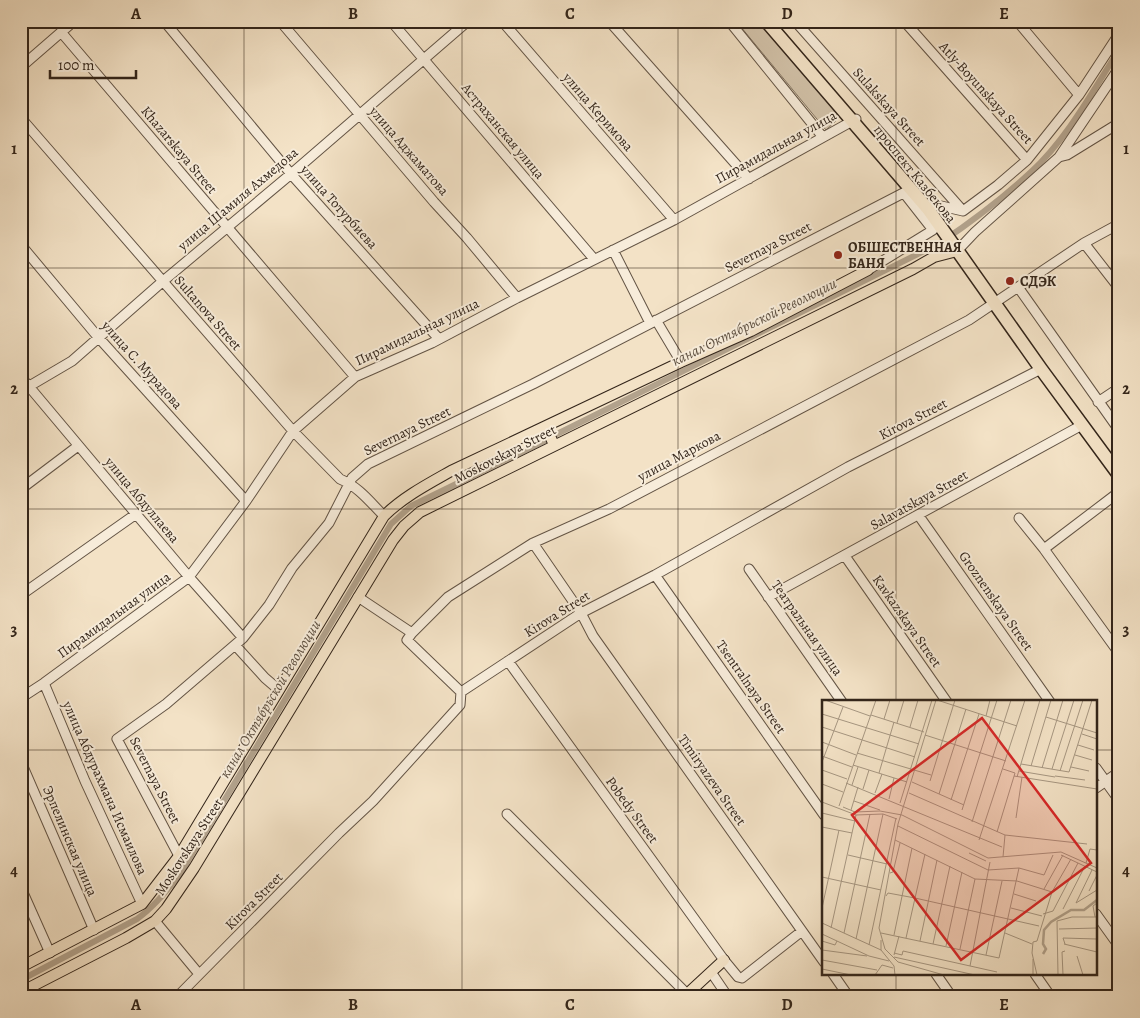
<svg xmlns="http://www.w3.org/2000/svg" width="1140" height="1018" font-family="Alegreya,serif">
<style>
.green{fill:#d2c2a9;stroke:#827462}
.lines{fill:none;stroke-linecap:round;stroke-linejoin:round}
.canal{stroke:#b2a28c;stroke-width:6}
.minor-casing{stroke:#635445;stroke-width:11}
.major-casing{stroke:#33251a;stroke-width:12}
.highway-casing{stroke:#33251a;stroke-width:15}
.minor{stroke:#f7ecda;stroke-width:9}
.major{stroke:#f3e2c6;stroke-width:10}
.highway{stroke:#f3e2c6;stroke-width:12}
.grid{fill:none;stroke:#33251a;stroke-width:1;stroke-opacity:0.55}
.poi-dot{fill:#8f2418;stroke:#f7ecda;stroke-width:2}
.labels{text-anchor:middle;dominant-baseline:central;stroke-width:4;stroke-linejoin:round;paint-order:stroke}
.street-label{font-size:14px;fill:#33251a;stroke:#f7ecda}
.poi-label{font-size:14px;font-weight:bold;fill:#33251a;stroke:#f7ecda;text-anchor:start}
.water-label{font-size:15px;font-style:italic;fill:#5f5142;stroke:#f7ecda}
.inset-river{fill:none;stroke:#b2a28c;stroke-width:2.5}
.inset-road{fill:none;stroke:#a69681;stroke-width:1}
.view{fill:#d62828;fill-opacity:0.15;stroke:#d62828;stroke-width:2.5}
.inset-edge{fill:none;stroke:#33251a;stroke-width:2.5}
.neatline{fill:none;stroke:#33251a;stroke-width:2}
.grid-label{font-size:16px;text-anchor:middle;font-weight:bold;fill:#33251a}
</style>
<rect width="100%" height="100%" fill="#f3e2c6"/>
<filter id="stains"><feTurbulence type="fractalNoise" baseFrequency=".004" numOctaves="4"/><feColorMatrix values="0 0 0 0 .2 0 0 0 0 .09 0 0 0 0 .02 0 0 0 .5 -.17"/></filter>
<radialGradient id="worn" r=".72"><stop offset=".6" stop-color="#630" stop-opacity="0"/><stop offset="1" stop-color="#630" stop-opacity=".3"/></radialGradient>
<!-- green -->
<path class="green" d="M736,21H759L839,114L837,120L826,130Z"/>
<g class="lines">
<!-- canal -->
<path class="canal" d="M555,435L940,243C971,222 1003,198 1031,172C1067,139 1092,92 1119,50
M21,980L137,919C155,906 168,890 181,872L391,524L411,506L546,440"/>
<defs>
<path id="minor" d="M164,21L291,174L439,339
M280,21L434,202L467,238L517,298
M391,21L594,259
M502,21L674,220
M609,21L749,179
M729,21L822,136
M795,21L963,211
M904,21L1027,160
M1017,21L1079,95
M61,32L355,377
M21,67L74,21
M21,118L293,431L340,479C359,487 370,502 384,516
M1059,157L1067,155L1119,123
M928,209L937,205L963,211L998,185L1027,160L1079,95L1119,34
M1084,243L1119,288
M21,245L98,337L246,501
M613,250L650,323
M957,251L975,232L1059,157L1119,68
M868,270L933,230L904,193
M1018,287L1119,430
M656,320L681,362
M21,377L189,577L243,638
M21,391L72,361L162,282L291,174L468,21
M1098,402L1119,388
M21,489L78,446
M919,516L1050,702
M1019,518L1044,549L1119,653
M533,543L581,613L593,636L824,962
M1044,549L1119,492
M845,556L947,702
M749,569L842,702
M655,575L824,815
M21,595L136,514
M358,597L412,633
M768,597L1082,425
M235,645L265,678L279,690
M508,661L724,960L738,977L742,978L802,931
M44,683L85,781L142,904
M461,692L407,640L412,633L448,597L533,543L609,509L969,320L1084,243L1119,224
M21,698L44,683L189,577L246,501L293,431L355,377L432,343L517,298L674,220L856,119
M21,762L94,930
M1096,768L1119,800
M1096,788L1119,772
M507,814L688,995
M179,856L117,739L166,704L243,638L269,605L292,568L329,523L352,478L368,464L533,384L911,189
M21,888L50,953
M1096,914L1119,946
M155,921L199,974
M711,972L728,997
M833,974L849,997
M936,974L952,997
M1035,974L1051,997
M177,997L339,833L373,801L460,705L461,692L581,613L655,575L848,467L1041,369"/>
<path id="major" d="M546,427L554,445
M21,967L142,904L179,856L384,516C403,497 428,484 451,471L681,362L751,331L868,270
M21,992L126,938L155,921L166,909L194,868L393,540L404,526L420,512L913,269L934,257L957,251
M684,997L724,960"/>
<path id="highway" d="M766,21L928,209L1041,369L1119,475"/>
</defs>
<!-- minor casing -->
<use href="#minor" class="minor-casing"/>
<!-- major casing -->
<use href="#major" class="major-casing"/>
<!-- highway casing -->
<use href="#highway" class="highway-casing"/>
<!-- minor -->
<use href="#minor" class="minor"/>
<!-- major -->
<use href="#major" class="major"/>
<!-- highway -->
<use href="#highway" class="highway"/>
</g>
<!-- grid -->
<path class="grid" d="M244,21V997M462,21V997M678,21V997M896,21V702M21,268H1119M21,509H1119M21,750H824M1096,750H1119M896,974V997"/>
<!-- markers -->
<g class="poi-dot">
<circle cx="838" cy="255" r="5"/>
<circle cx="1010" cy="281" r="5"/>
</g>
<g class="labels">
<!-- street labels -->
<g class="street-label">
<text transform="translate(986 93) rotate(48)">Atly-Boyunskaya Street</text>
<text transform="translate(889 107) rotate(48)">Sulakskaya Street</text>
<text transform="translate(598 112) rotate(49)">улица Керимова</text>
<text transform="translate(503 131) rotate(50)">Астраханская улица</text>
<text transform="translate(776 147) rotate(-29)">Пирамидальная улица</text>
<text transform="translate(179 150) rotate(50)">Khazarskaya Street</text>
<text transform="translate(409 151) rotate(49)">улица Аджаматова</text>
<text transform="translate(915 174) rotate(51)">проспект Казбекова</text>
<text transform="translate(238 199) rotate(-40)">улица Шамиля Ахмедова</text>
<text transform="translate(339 207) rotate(48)">улица Тотурбиева</text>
<text transform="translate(768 247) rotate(-27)">Severnaya Street</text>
<text transform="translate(208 313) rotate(49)">Sultanova Street</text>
<text transform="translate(417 332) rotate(-26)">Пирамидальная улица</text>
<text transform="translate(142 365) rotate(48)">улица С. Мурадова</text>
<text transform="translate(913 419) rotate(-27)">Kirova Street</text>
<text transform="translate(407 431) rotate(-26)">Severnaya Street</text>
<text transform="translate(505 454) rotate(-27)">Moskovskaya Street</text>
<text transform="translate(679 456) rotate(-28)">улица Маркова</text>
<text transform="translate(142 500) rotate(50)">улица Абдуллаева</text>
<text transform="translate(919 500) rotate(-29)">Salavatskaya Street</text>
<text transform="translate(996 601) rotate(55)">Groznenskaya Street</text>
<text transform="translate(557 614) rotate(-32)">Kirova Street</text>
<text transform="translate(114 615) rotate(-36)">Пирамидальная улица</text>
<text transform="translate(907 621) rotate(55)">Kavkazskaya Street</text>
<text transform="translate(807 628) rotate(55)">Театральная улица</text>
<text transform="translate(751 687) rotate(55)">Tsentralnaya Street</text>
<text transform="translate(155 780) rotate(63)">Severnaya Street</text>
<text transform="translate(712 780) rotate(55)">Timiryazeva Street</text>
<text transform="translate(105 788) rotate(66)">улица Абдурахмана Исмаилова</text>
<text transform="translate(632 810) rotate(54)">Pobedy Street</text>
<text transform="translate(70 841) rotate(67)">Эрпелинская улица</text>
<text transform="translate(189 847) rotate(-57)">Moskovskaya Street</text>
<text transform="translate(254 901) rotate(-45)">Kirova Street</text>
</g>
<!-- poi labels -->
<g class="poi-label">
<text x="848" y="247">ОБШЕСТВЕННАЯ<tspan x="848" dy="16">БАНЯ</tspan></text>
<text x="1020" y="281">СДЭК</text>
</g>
<!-- water labels -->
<g class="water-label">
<text transform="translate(754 322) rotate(-26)">канал Октябрьской Революции</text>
<text transform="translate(270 699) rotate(-59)">канал Октябрьской Революции</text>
</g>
</g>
<!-- overview -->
<g transform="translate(822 700)">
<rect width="275" height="275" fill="#f3e2c6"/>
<path class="inset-river" d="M221,254L224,249L221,244L222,230L229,222L249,210H262L275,200"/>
<path class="inset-road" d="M3,0L48,16M114,0L76,124L57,228L63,249L76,262L122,275M115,0L195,26M0,14L97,44M49,15L102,32M164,16L168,0M224,17L275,33M62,19L68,0M75,23L82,0M0,27L93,57M88,27L96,0M260,34L275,39M103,35L184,61M0,42L34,55M256,45L272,50M35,53L109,75M253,55L270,60M0,56L30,67M0,62L21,7M199,64L247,72L270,0M31,65L85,82M209,66L229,0M249,67L267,71M220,68L241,0M230,69L252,0M0,70L25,79M197,71L233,77M238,71L261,0M57,73L72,22M192,76L275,89M233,76L263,80M195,77L218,0M108,81L133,0M90,82L142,105M24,83L180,147M0,84L21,92M30,85L36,67M41,89L47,70M53,93L60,74M87,93L183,135L265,144M117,94L144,9M67,99L72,78M129,100L157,14M32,101L58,110M0,102L34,115L61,114L75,119M78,103L110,0M17,106L54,0M21,107L33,112L58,111L80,115M29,110L36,87M140,110L175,0M0,113L33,121M80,115L166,158L239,152L275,168M194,118L200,77M150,122L189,0M76,126L166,170L197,168L222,175L231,155M0,127L30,133M175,132L193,73L181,69M73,140L153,179L195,181L230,192M157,140L203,0M147,153L164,161M26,155L65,164M239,155L275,172M181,157L183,135M264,163L268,149L275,150M68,173L71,172L78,143M0,177L59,190M222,189L241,155M267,191L275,175M192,194L214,201M64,196L66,193L93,198L217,226M254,203L270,170M254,203L275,190M0,208L17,130M189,208L220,216M241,209L263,166M221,214L231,211L256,163M273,217L271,206L275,203M0,223L59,250M9,228L34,115M237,229L275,228M22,233L48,114M59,233L177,258L197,168M183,233L210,244M0,234L47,256L67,261M72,235L90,148M84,238L103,154M34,239L61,114M59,240V250L72,266L73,275M0,241L13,245L15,241M98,241L115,160M111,244L128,166M242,244L275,252M243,244L241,238L275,239M47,245L74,118M124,246L140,172M138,249L153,179M0,250L45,256M72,253L80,255L81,251L175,272M72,255L77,236M164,255L180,181M255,256L261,275M72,257L153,275M211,259V275M0,260L55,270M148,266L168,162M0,269L29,275M53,275L60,265L71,268M215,275L210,253L211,242L215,241L230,192L249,159M236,275L235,221L250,217H275M241,275L240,252L243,251"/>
<path class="view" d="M160,18L269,163L139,260L30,115Z"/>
<rect width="275" height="275" class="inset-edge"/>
</g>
<!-- margin -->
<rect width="1140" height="1018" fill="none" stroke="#f3e2c6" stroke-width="55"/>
<!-- scale -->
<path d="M50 70v8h86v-8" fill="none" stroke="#33251a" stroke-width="2.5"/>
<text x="58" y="70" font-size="15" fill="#33251a" stroke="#f7ecda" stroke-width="4" paint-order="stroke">100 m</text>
<rect x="28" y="28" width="1084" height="962" class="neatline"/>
<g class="grid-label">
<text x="136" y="19">A</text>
<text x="353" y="19">B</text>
<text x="570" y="19">C</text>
<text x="787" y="19">D</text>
<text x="1004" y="19">E</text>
<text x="14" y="154">1</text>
<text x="1126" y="154">1</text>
<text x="14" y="394">2</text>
<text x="1126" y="394">2</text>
<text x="14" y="635">3</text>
<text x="1126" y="635">3</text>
<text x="14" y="876">4</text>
<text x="1126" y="876">4</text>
<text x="136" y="1010">A</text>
<text x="353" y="1010">B</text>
<text x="570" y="1010">C</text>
<text x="787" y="1010">D</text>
<text x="1004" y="1010">E</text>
</g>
<rect width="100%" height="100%" filter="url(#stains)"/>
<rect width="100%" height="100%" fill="url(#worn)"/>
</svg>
